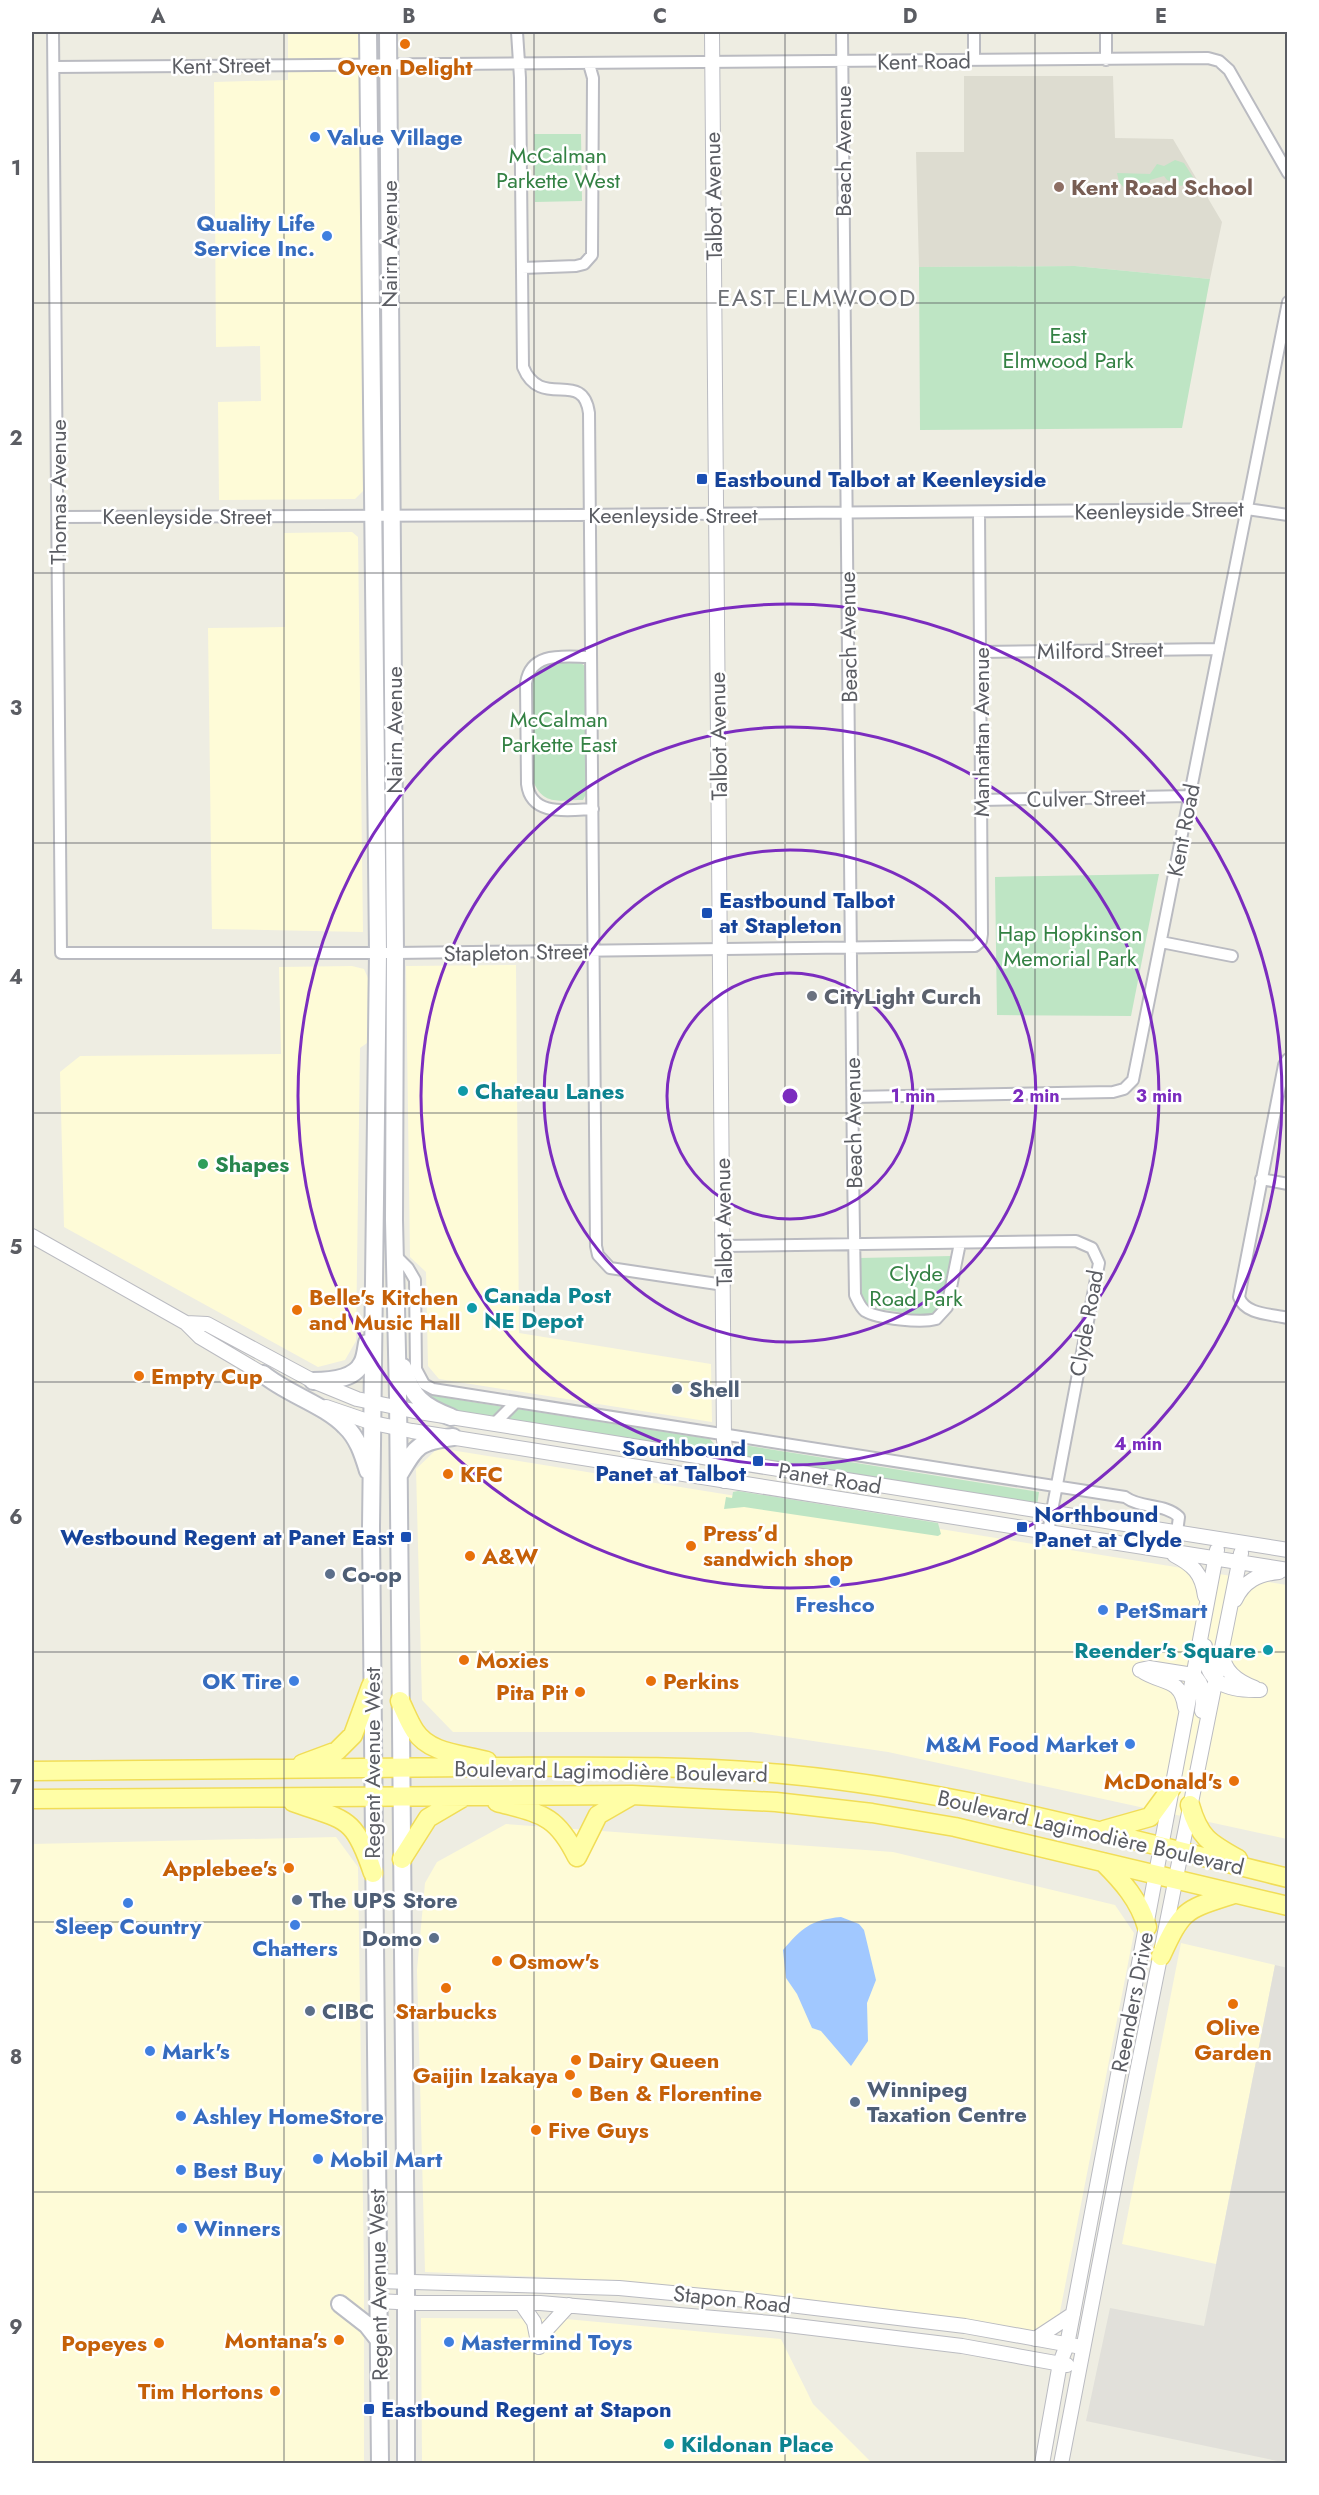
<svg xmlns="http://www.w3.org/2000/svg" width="1319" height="2495" font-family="Jost,sans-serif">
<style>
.commercial{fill:#fefbd7}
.industrial{fill:#e1e0da}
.education{fill:#dddcd0}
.green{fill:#bee5c4}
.water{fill:#a1c8ff}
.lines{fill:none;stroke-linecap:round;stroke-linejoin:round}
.minor-casing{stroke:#babbc1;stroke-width:14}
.tertiary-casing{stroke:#babbc1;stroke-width:16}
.secondary-casing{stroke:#bbbdc4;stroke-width:20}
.primary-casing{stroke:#f1dd57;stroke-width:21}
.minor{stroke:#fff;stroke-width:10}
.tertiary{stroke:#fff;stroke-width:14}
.secondary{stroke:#fff;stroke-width:16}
.primary{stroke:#fffea6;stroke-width:18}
.grid{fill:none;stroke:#5b5d63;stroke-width:1.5;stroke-opacity:0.55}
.ring{fill:none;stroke:#7b2cbf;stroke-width:3}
.food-dot{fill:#e8710a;stroke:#fff;stroke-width:2}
.shop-dot{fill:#3f7fe0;stroke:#fff;stroke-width:2}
.education-dot{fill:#8d6e63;stroke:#fff;stroke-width:2}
.transit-dot{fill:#1a4fb4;stroke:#fff;stroke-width:2}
.worship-dot{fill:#6b7280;stroke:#fff;stroke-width:2}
.culture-dot{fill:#0f9aa8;stroke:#fff;stroke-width:2}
.leisure-dot{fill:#2e9e5b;stroke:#fff;stroke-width:2}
.service-dot{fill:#5c6f8a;stroke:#fff;stroke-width:2}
.labels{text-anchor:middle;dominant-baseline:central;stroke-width:5;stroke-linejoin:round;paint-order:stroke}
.street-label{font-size:22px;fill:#5b5d63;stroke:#fff}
.food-label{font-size:22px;font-weight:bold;fill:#c56008;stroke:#fff;text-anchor:start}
.shop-label{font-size:22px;font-weight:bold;fill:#366cbe;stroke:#fff;text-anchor:start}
.park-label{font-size:22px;fill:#338143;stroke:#fff}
.education-label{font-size:22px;font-weight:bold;fill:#785e54;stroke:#fff;text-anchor:start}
.transit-label{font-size:22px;font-weight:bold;fill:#164399;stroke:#fff;text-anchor:start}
.worship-label{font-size:22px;font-weight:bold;fill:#5b616d;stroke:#fff;text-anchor:start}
.culture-label{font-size:22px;font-weight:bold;fill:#0d838f;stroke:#fff;text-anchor:start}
.leisure-label{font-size:22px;font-weight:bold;fill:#27864d;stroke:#fff;text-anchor:start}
.service-label{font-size:22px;font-weight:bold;fill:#4e5e75;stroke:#fff;text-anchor:start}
.neighbourhood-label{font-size:24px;letter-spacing:1.5px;fill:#6c6f75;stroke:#fff}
.centre{fill:#7b2cbf;stroke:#fff;stroke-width:3}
.ring-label{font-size:18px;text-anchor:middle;font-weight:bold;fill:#7b2cbf;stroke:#fff;stroke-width:5;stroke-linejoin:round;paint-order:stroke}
.neatline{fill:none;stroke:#5b5d63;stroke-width:2}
.grid-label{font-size:20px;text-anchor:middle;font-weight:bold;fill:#5b5d63}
</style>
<rect width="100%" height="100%" fill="#eeede2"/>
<!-- commercial -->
<path class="commercial" d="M288,32H360L364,490L355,499L219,500L218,402L261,401L260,346L216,347L214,82L288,80Z
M352,532L358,537L363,932L212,929L208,628L285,627L284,533Z
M516,965L519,1333L711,1364L712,1422L439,1379L428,1366L426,1272L410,1257L406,966Z
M352,966L364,969L368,978L367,1043L360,1048L356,1341L345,1360L318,1367L64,1227L60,1072L80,1056L281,1054L279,967Z
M438,1448L1287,1585V1839L888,1752L751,1732H453L422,1700L416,1469Z
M506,1824L893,1852L1115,1905L1134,1933L1058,2322L1039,2338L907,2313L704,2289L567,2278L425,2272L417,1970L425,1883L437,1862Z
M336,1837L358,1867L364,2273V2463H32V1844Z
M1181,1943L1275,1965L1216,2264L1122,2244Z
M421,2318L566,2319L781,2339L813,2404L872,2463H422Z"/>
<!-- industrial -->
<path class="industrial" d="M1275,1965L1288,1968L1287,2463L1086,2421L1110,2308L1204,2326Z"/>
<!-- education -->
<path class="education" d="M964,76H1113L1115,138L1173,139L1222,222L1210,279L1075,266L919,267L916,152H964Z"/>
<!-- green -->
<path class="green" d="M534,134H581L582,201L535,202Z
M1175,160L1184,163L1193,177L1192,181L1181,186L1167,180L1164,176L1150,180L1148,189H1125L1119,182L1117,173L1150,174L1157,164L1164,166Z
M1075,266L1210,279L1182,428L920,430L919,267Z
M550,661H578L585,666L586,794L583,800C561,800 544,806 534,783L533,679L538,668Z
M1159,874L1131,1016L997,1015L995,877Z
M951,1256L942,1303L936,1312L925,1316L873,1308L866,1303L861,1295L860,1258Z
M421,1391L435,1396L504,1407L497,1416L491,1418L446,1412Z
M518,1409L710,1439L714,1444L713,1452L505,1421L514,1410Z
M737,1444L1039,1492L1037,1506L742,1459L738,1455Z
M738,1491L938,1523L941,1534L938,1536L744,1507L724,1509L726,1497L732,1498L733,1492Z"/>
<!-- water -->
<path class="water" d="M841,1917L859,1924L864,1930L876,1980L867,2003L868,2041L851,2066L821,2031L812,2028L797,1994L786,1978L783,1950C802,1928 810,1920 841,1917Z"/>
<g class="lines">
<defs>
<path id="minor" d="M53,32L61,953H395L975,946L981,941L982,934L979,512
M517,32L520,78L523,367C541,411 583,368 589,413L596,1246L598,1255L610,1268L724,1285
M842,32L853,1168L855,1295C858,1301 860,1307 865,1311C878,1319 922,1323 936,1319L947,1307L960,1243
M974,32V60
M1106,60V32
M54,67L1208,58L1219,61L1229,70L1288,173
M522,268L576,266L584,264L592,255L593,78L589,64
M58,517L577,515L1247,509L1288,515
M980,652L1219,649
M591,657C566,657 531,650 526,683L527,784C531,817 568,810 593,809
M981,800L1190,796
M1161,942L1232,956
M1288,1059L1284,1065L1239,1297C1245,1315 1272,1314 1288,1318
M853,1097L1113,1092L1124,1089L1133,1080L1288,302
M1261,1179L1288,1184
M723,1246L1076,1241L1092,1248L1099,1263L1048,1532
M396,1256L408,1268L415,1280L416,1369L424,1384L433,1389L1125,1497C1141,1509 1165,1503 1179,1517L1177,1532
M494,1424L516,1402"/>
<path id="tertiary" d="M712,32L724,1440L727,1462L724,1481
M32,1236L186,1323L200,1337L271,1379
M186,1323L207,1324L313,1381L357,1399L419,1412L1288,1550
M326,1407L373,1423L412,1431L1288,1570
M1174,1555C1193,1565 1202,1573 1205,1596
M1235,1600C1244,1581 1258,1574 1279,1572
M1205,1646C1204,1684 1227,1691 1260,1690
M1223,1652C1222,1672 1239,1682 1255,1688
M1140,1670L1149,1668L1193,1675C1205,1685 1204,1697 1202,1711
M1142,1671C1161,1684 1181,1677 1185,1707
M377,2281L619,2288L757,2301L965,2326L1076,2346
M377,2301L417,2303H540L771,2323L962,2346L1067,2365
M521,2303L534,2322L539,2347
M1035,2339L1073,2314
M539,2347L547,2329L569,2305
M1042,2464L1060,2363L1067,2345L1217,1550
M1061,2464L1119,2162L1241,1553"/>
<path id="secondary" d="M368,32L378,953L371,1527L380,2464
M388,32L395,953L394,1220L398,1396L406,2282V2464
M403,1367C412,1397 422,1406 451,1417
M263,1374C287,1394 325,1405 345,1426C358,1438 363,1455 368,1471
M313,1381C329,1381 354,1380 362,1363C365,1358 366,1349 367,1343
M399,1475C417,1445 418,1442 453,1437
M340,2304L367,2325L378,2339"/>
<path id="primary" d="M400,1701C405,1711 409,1722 415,1731C430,1754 462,1754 487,1761
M302,1764L337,1751L353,1735L371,1686
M32,1771C178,1770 324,1768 471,1767C575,1767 679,1764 783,1774C955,1790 1120,1837 1288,1878
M32,1799L632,1795L776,1802L872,1813L955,1827L1288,1906
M293,1802C347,1821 354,1816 373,1873
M497,1802C541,1814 556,1814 577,1857
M1190,1805C1199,1837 1209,1843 1238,1859
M1104,1830L1150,1817L1172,1787
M577,1857L598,1815L631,1796
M402,1859L428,1818L462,1798
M1103,1862C1123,1882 1139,1900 1147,1927
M1161,1956C1183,1908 1185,1910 1234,1894"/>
</defs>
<!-- minor casing -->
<use href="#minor" class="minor-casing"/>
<!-- tertiary casing -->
<use href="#tertiary" class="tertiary-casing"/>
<!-- secondary casing -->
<use href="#secondary" class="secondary-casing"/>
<!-- primary casing -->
<use href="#primary" class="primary-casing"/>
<!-- minor -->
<use href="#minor" class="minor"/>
<!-- tertiary -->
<use href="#tertiary" class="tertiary"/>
<!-- secondary -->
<use href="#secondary" class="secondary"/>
<!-- primary -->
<use href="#primary" class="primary"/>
</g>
<!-- grid -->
<path class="grid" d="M284,32V2464M534,32V2464M785,32V2464M1035,32V2464M32,303H1288M32,573H1288M32,843H1288M32,1113H1288M32,1382H1288M32,1652H1288M32,1922H1288M32,2192H1288"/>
<!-- distance rings -->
<g class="ring">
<circle cx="790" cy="1096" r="123"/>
<circle cx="790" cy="1096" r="246"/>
<circle cx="790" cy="1096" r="369"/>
<circle cx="790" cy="1096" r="492"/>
</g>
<!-- markers -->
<g class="food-dot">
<circle cx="405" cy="44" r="6"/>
<circle cx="297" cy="1310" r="6"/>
<circle cx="139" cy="1376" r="6"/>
<circle cx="448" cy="1474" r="6"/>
<circle cx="691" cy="1546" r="6"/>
<circle cx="470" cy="1556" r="6"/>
<circle cx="464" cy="1660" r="6"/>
<circle cx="651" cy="1681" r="6"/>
<circle cx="580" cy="1692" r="6"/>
<circle cx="1234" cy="1781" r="6"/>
<circle cx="289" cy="1868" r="6"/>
<circle cx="497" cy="1961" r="6"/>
<circle cx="446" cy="1988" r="6"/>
<circle cx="1233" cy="2004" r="6"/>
<circle cx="576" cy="2060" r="6"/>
<circle cx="570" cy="2075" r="6"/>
<circle cx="577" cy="2093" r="6"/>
<circle cx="536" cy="2130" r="6"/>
<circle cx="339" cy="2340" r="6"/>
<circle cx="159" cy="2343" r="6"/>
<circle cx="275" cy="2391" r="6"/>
</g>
<g class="shop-dot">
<circle cx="315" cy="137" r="6"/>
<circle cx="327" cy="236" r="6"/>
<circle cx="835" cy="1581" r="6"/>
<circle cx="1103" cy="1610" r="6"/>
<circle cx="294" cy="1681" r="6"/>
<circle cx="1130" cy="1744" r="6"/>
<circle cx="128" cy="1903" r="6"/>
<circle cx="295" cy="1925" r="6"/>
<circle cx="150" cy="2051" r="6"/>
<circle cx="181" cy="2116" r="6"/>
<circle cx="318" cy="2159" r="6"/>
<circle cx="181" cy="2170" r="6"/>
<circle cx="182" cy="2228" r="6"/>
<circle cx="449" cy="2342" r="6"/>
</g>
<circle class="education-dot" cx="1059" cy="187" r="6"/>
<g class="transit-dot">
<rect x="696" y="473" width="12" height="12" rx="3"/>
<rect x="701" y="907" width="12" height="12" rx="3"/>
<rect x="752" y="1455" width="12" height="12" rx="3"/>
<rect x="1016" y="1521" width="12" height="12" rx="3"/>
<rect x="400" y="1531" width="12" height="12" rx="3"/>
<rect x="363" y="2403" width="12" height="12" rx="3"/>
</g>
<circle class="worship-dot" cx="812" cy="996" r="6"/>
<g class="culture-dot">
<circle cx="463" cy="1091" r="6"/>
<circle cx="472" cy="1308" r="6"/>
<circle cx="1268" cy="1650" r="6"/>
<circle cx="669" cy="2444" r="6"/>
</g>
<circle class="leisure-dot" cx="203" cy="1164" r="6"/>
<g class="service-dot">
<circle cx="677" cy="1389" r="6"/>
<circle cx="330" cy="1574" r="6"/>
<circle cx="297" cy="1900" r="6"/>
<circle cx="434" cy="1938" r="6"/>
<circle cx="310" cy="2011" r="6"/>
<circle cx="855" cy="2102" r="6"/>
</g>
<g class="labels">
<!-- street labels -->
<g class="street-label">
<text transform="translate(924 61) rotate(-1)">Kent Road</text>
<text transform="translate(221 65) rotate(-1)">Kent Street</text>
<text transform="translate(843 151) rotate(-90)">Beach Avenue</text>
<text transform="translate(713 196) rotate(-91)">Talbot Avenue</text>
<text transform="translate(389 244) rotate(-90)">Nairn Avenue</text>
<text transform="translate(58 492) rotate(-90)">Thomas Avenue</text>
<text transform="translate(1159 510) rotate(-1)">Keenleyside Street</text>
<text x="673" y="515">Keenleyside Street</text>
<text x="187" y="516">Keenleyside Street</text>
<text transform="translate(848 637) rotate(-91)">Beach Avenue</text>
<text transform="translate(1100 650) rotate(-1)">Milford Street</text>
<text transform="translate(394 730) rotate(-90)">Nairn Avenue</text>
<text transform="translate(981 732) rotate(-90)">Manhattan Avenue</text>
<text transform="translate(718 736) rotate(-91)">Talbot Avenue</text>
<text transform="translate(1086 798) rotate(-1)">Culver Street</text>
<text transform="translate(1183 830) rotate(-79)">Kent Road</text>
<text transform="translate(516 952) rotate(-1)">Stapleton Street</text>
<text transform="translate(853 1123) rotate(-91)">Beach Avenue</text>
<text transform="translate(723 1222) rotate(-91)">Talbot Avenue</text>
<text transform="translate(1086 1323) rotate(-80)">Clyde Road</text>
<text transform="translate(830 1478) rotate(9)">Panet Road</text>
<text transform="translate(372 1763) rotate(-90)">Regent Avenue West</text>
<text transform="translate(611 1771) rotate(1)">Boulevard Lagimodière Boulevard</text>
<text transform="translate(1091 1832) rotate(13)">Boulevard Lagimodière Boulevard</text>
<text transform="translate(1132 2002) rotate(-79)">Reenders Drive</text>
<text transform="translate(378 2285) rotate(-91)">Regent Avenue West</text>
<text transform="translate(732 2299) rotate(6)">Stapon Road</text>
</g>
<!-- food labels -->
<g class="food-label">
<text x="405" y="67" text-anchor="middle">Oven Delight</text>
<text x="309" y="1297">Belle's Kitchen<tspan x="309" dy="25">and Music Hall</tspan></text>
<text x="151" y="1376">Empty Cup</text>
<text x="460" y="1474">KFC</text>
<text x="703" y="1533">Press’d<tspan x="703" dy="25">sandwich shop</tspan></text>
<text x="482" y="1556">A&amp;W</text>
<text x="476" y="1660">Moxies</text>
<text x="663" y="1681">Perkins</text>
<text x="568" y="1692" text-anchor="end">Pita Pit</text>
<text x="1222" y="1781" text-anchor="end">McDonald's</text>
<text x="277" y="1868" text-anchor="end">Applebee's</text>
<text x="509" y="1961">Osmow's</text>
<text x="446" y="2011" text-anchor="middle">Starbucks</text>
<text x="1233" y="2027" text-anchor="middle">Olive<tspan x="1233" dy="25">Garden</tspan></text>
<text x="588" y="2060">Dairy Queen</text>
<text x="558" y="2075" text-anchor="end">Gaijin Izakaya</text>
<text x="589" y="2093">Ben &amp; Florentine</text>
<text x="548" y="2130">Five Guys</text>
<text x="327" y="2340" text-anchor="end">Montana's</text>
<text x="147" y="2343" text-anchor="end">Popeyes</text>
<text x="263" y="2391" text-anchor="end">Tim Hortons</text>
</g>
<!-- shop labels -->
<g class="shop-label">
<text x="327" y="137">Value Village</text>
<text x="315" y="223" text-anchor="end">Quality Life<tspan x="315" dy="25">Service Inc.</tspan></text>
<text x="835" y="1604" text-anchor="middle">Freshco</text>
<text x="1115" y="1610">PetSmart</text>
<text x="282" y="1681" text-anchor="end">OK Tire</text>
<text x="1118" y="1744" text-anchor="end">M&amp;M Food Market</text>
<text x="128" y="1926" text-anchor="middle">Sleep Country</text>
<text x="295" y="1948" text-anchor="middle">Chatters</text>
<text x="162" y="2051">Mark's</text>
<text x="193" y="2116">Ashley HomeStore</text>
<text x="330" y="2159">Mobil Mart</text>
<text x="193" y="2170">Best Buy</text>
<text x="194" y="2228">Winners</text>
<text x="461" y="2342">Mastermind Toys</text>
</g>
<!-- park labels -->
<g class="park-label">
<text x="558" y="155">McCalman<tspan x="558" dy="25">Parkette West</tspan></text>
<text x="1068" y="335">East<tspan x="1068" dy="25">Elmwood Park</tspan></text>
<text x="559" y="719">McCalman<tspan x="559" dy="25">Parkette East</tspan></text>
<text x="1070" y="933">Hap Hopkinson<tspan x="1070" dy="25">Memorial Park</tspan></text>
<text x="916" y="1273">Clyde<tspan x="916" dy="25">Road Park</tspan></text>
</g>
<!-- education labels -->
<g class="education-label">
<text x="1071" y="187">Kent Road School</text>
</g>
<!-- transit labels -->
<g class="transit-label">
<text x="714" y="479">Eastbound Talbot at Keenleyside</text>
<text x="719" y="900">Eastbound Talbot<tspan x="719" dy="25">at Stapleton</tspan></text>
<text x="746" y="1448" text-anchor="end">Southbound<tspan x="746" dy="25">Panet at Talbot</tspan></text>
<text x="1034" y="1514">Northbound<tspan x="1034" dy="25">Panet at Clyde</tspan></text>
<text x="394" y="1537" text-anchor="end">Westbound Regent at Panet East</text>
<text x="381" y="2409">Eastbound Regent at Stapon</text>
</g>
<!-- worship labels -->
<g class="worship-label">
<text x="824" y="996">CityLight Curch</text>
</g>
<!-- culture labels -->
<g class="culture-label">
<text x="475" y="1091">Chateau Lanes</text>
<text x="484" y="1295">Canada Post<tspan x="484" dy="25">NE Depot</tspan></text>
<text x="1256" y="1650" text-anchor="end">Reender's Square</text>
<text x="681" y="2444">Kildonan Place</text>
</g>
<!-- leisure labels -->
<g class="leisure-label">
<text x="215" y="1164">Shapes</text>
</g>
<!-- service labels -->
<g class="service-label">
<text x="689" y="1389">Shell</text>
<text x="342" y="1574">Co-op</text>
<text x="309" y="1900">The UPS Store</text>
<text x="422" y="1938" text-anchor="end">Domo</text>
<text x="322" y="2011">CIBC</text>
<text x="867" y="2089">Winnipeg<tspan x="867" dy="25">Taxation Centre</tspan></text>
</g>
<!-- neighbourhood labels -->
<g class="neighbourhood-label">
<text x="817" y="297">EAST ELMWOOD</text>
</g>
</g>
<circle cx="790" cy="1096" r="9" class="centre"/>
<g class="ring-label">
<text x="913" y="1102">1 min</text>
<text x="1036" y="1102">2 min</text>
<text x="1159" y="1102">3 min</text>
<text x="1138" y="1450">4 min</text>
</g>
<!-- border -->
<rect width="1319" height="2495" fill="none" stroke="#ffffff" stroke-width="66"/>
<rect x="33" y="33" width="1253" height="2429" class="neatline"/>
<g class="grid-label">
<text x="158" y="23">A</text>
<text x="409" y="23">B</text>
<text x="660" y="23">C</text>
<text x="910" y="23">D</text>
<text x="1161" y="23">E</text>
<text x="16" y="175">1</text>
<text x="16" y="445">2</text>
<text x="16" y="715">3</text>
<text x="16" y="984">4</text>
<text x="16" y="1254">5</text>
<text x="16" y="1524">6</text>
<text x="16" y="1794">7</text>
<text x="16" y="2064">8</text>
<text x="16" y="2334">9</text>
</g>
</svg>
